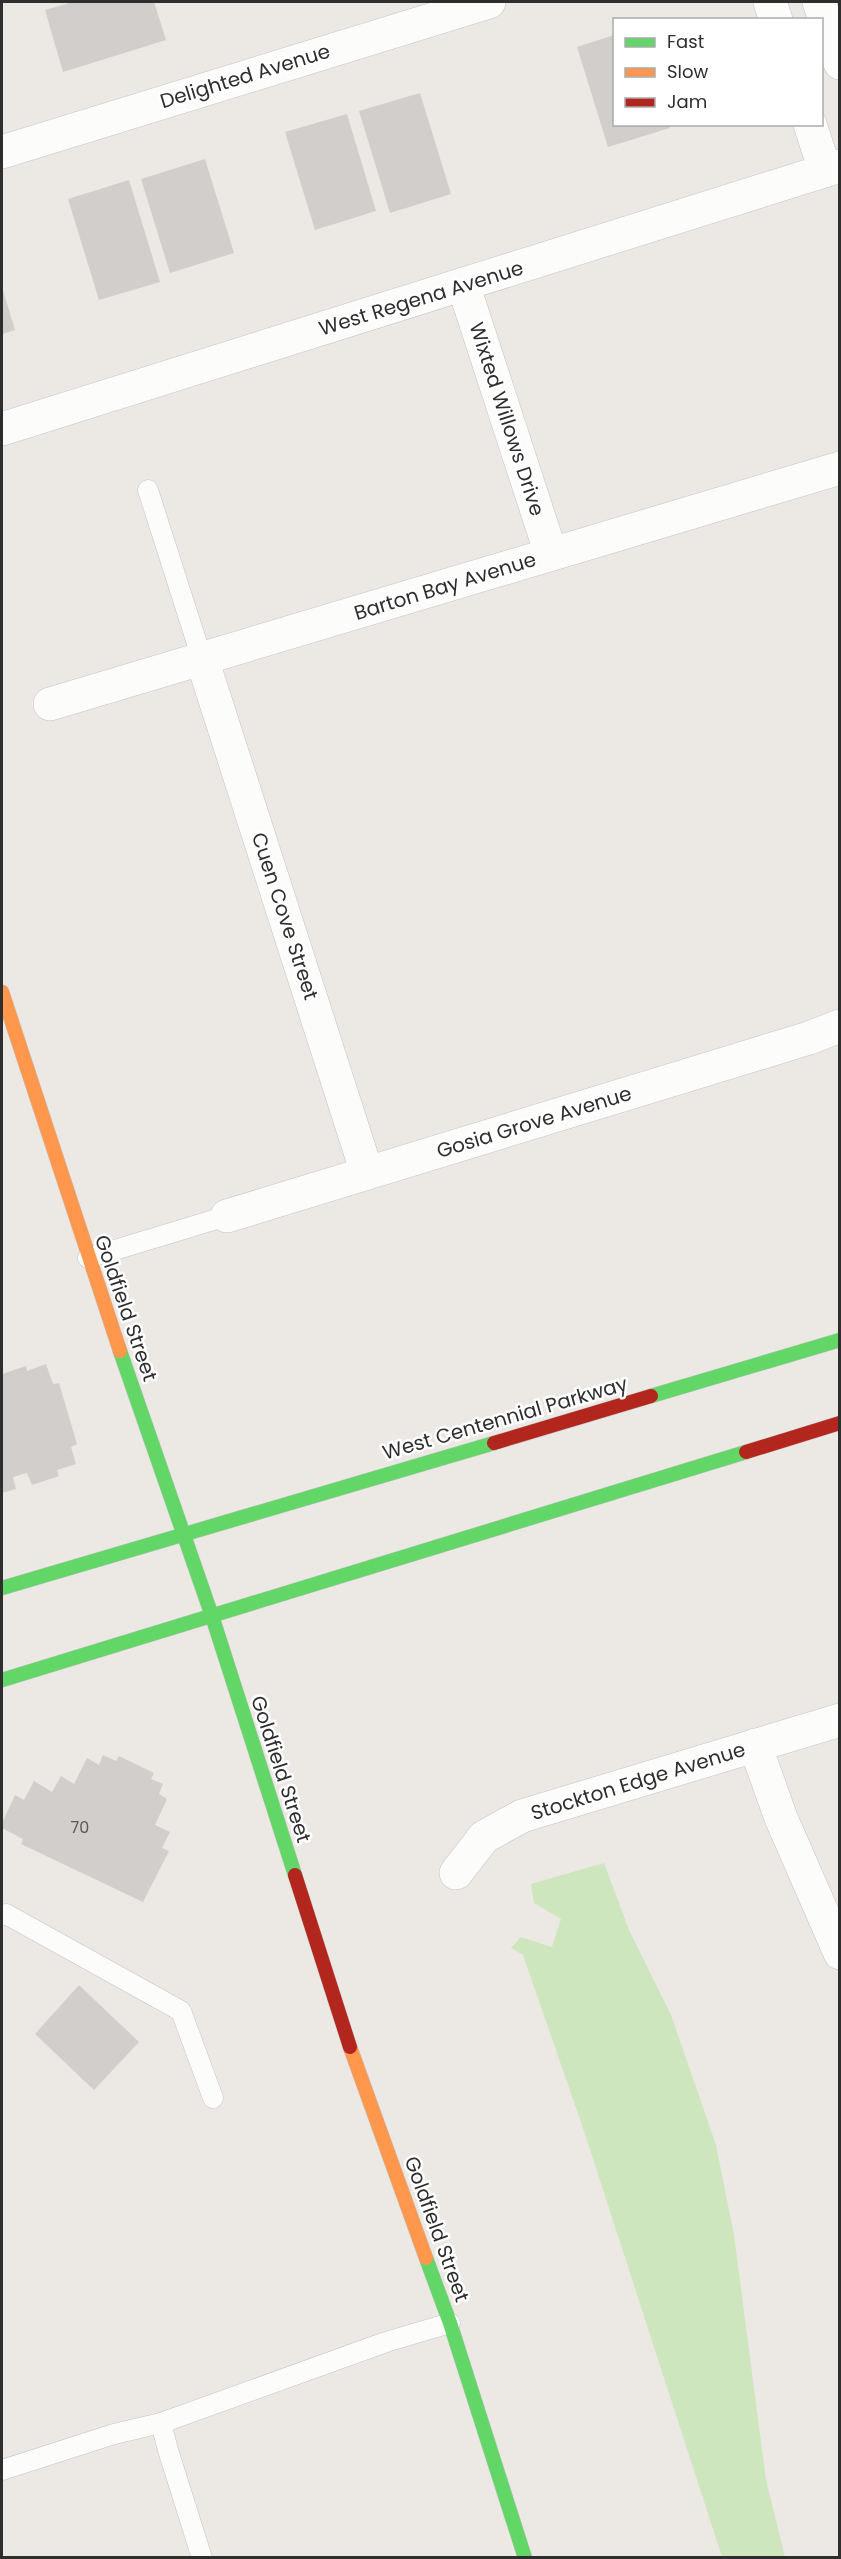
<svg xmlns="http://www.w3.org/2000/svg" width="841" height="2559" font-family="Poppins,sans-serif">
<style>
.green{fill:#cee6be}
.building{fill:#d1cecb}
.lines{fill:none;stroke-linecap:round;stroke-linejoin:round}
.lane-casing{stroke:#c5c4c5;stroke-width:21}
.street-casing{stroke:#c5c4c5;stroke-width:34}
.fast-casing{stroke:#c5c4c5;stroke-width:15}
.slow-casing{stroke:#c5c4c5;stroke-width:15}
.jam-casing{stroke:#c5c4c5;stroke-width:15}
.lane{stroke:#fcfcfb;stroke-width:20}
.street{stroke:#fcfcfb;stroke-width:33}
.fast{stroke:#63d668;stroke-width:14}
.slow{stroke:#ff974d;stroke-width:14}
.jam{stroke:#b3261e;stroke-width:14}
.labels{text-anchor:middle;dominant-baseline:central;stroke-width:5;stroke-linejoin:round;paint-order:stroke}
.number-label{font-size:16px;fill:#585857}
.street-label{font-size:20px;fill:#2e2e2e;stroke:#fff}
</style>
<rect width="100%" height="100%" fill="#ece8e4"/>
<!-- green -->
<path class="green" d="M604,1863L629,1930L671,2015L716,2145L734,2235L766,2480L785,2557H722L584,2131L523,1955L511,1948L521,1937L552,1947L561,1919L534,1903L531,1884Z"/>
<!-- building -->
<path class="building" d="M73,2H154L166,40L63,72L45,10Z
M614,35V124H669L670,128L608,147L577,47Z
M420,93L451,194L390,213L359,111Z
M347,114L376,211L315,230L285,132Z
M205,159L234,253L170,273L141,179Z
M129,180L160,282L99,300L68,199Z
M2,287L15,330L2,334Z
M46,1364L53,1384L59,1383L77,1444L71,1447L76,1464L57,1470L59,1476L32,1485L27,1473L13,1477L16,1489L2,1493V1374L26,1366L27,1371Z
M103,1755L116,1761L119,1756L154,1773L151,1779L163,1784L159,1794L167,1799L155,1825L170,1832L162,1848L169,1851L143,1902L21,1844L23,1839L2,1828V1823L15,1795L24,1800L34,1781L52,1792L61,1776L74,1784L87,1758L99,1765Z
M79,1985L139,2042L94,2090L35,2034Z"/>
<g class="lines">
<defs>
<path id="lane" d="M148,490L202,659
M88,1258L227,1216
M2,1915L6,1914L181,2011L213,2098
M161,2423L386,2342L450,2323
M2,2470L114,2434L161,2423L168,2450L202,2558"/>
<path id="street" d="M770,2L776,20
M819,2L840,63
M810,124L825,171
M2,152L489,2
M463,284L551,554
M2,429L840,166
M202,659L367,1173
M50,704L840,468
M227,1216L809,1038L840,1026
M755,1745L781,1818L840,1953
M456,1873L484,1837L522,1816L840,1720"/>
<path id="fast" d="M120,1351L212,1616L295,1875
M651,1396L840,1340
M2,1588L494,1443
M2,1680L746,1452
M426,2258L450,2323L525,2558"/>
<path id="slow" d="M2,992L120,1351
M350,2047L426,2258"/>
<path id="jam" d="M494,1443L651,1396
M746,1452L840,1423
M295,1875L350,2047"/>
</defs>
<!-- lane casing -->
<use href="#lane" class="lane-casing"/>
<!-- street casing -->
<use href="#street" class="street-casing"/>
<!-- fast casing -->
<use href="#fast" class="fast-casing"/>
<!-- slow casing -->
<use href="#slow" class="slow-casing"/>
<!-- jam casing -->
<use href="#jam" class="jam-casing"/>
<!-- lane -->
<use href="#lane" class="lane"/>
<!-- street -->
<use href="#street" class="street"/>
<!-- fast -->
<use href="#fast" class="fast"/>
<!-- slow -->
<use href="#slow" class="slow"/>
<!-- jam -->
<use href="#jam" class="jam"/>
</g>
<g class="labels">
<!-- number labels -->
<g class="number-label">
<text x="80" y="1827">70</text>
</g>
<!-- street labels -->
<g class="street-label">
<text transform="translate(245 76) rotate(-17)">Delighted Avenue</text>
<text transform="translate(421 298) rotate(-17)">West Regena Avenue</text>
<text transform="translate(507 419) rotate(72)">Wixted Willows Drive</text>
<text transform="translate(445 586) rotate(-17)">Barton Bay Avenue</text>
<text transform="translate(285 916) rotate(72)">Cuen Cove Street</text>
<text transform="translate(534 1122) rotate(-17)">Gosia Grove Avenue</text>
<text transform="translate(126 1308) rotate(71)">Goldfield Street</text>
<text transform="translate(505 1418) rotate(-16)">West Centennial Parkway</text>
<text transform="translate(281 1769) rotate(72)">Goldfield Street</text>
<text transform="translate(638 1781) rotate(-17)">Stockton Edge Avenue</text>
<text transform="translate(437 2229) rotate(70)">Goldfield Street</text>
</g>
</g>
<!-- border -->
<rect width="841" height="2559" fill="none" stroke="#2e2e2e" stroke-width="6"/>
<!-- legend -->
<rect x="613" y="18" width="210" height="108" fill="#ffffff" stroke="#ababab" stroke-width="1.5"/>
<rect x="625" y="38" width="30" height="9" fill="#63d668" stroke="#ababab" stroke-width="1.5"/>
<text x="667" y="48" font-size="18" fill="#2e2e2e">Fast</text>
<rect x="625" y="68" width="30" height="9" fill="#ff974d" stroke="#ababab" stroke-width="1.5"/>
<text x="667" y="78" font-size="18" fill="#2e2e2e">Slow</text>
<rect x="625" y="98" width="30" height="9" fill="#b3261e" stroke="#ababab" stroke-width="1.5"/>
<text x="667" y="108" font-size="18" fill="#2e2e2e">Jam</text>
</svg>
